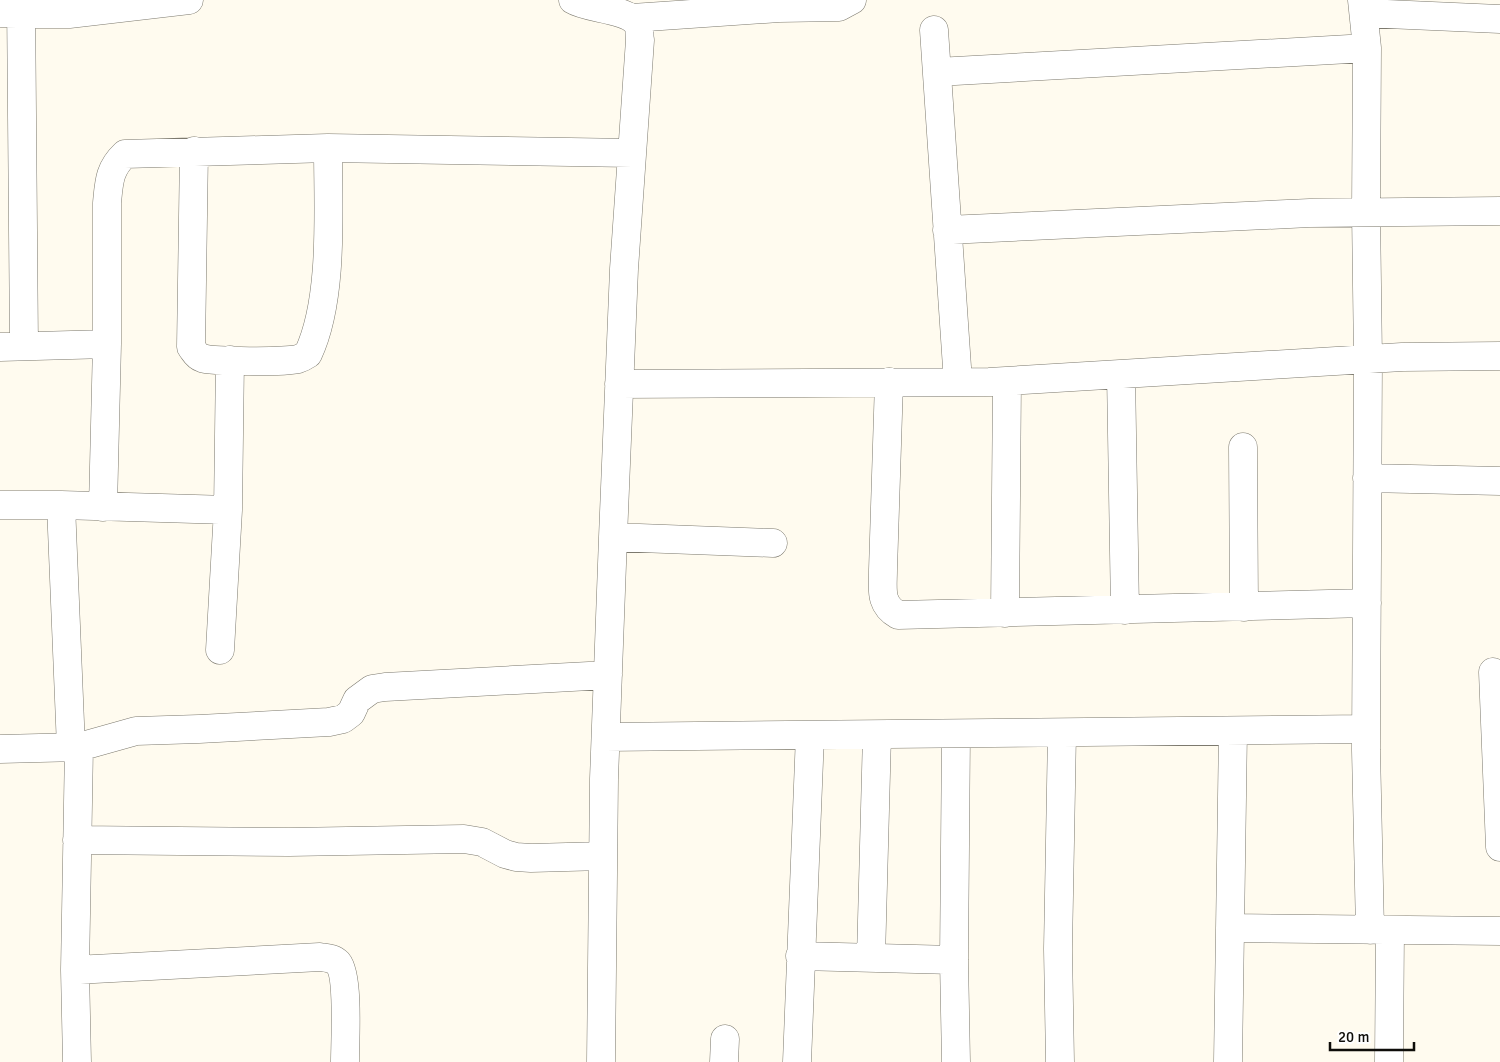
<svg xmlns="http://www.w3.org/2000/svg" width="1500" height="1062" font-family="Signika,sans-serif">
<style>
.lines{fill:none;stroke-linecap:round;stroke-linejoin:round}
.minor-casing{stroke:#7c796e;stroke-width:29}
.minor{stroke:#fff;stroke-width:28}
</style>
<rect width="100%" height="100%" fill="#fffbef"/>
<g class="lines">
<defs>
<path id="minor" d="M21,0L24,346
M573,0C589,10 632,8 639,27C640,31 639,36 640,40L624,269L613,537L604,779L601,1062
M1362,0L1367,48L1366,212L1368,359L1366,750L1370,930
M0,13L69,14L189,0
M1364,13L1500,19
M632,18L779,8L839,7L852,0
M934,30L958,382
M937,72L1367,48
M194,151L191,347C195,352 196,356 202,358C213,362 285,362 298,359C301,358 305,356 308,354C334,299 328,209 328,148
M947,230L1310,213L1500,211
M0,347L107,344
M1121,374L1125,610
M889,382L883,570C883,589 879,604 898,615L1367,603
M619,384L989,382L1402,357L1500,356
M1243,447L1244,607
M1367,478L1500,481
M0,505H61L228,510
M61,505L71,747
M103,507L107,344V203C109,182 109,169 125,154L328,148L632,153
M613,537L773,543
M1005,613L1007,381
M220,650L228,510L230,360
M1493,672L1500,847
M606,737L1366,729
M0,749L79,747L136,731L199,729L329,722L343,719L351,713L357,700L372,689L385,687L608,675
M77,840L289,842L464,839L482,842L505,854L516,857L531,858L603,856
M1230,928L1500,931
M800,956L954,960
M871,958L877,735
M75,970L320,957C327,958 333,958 338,963C349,976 345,1043 345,1062
M77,1062L75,970L79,747
M724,1062L725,1039
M797,1062L810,735
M956,1062L954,960L956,734
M1060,1062L1058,949L1062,733
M1228,1062L1233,731
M1389,1062L1390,930"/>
</defs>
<!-- minor casing -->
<use href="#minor" class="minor-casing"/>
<!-- minor -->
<use href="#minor" class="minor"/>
</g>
<!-- scale -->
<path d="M1330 1042v8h84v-8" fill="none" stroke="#0e0d09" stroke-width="2.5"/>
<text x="1338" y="1042" font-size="15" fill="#0e0d09" stroke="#ffffff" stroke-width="4" paint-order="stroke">20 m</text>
</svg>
